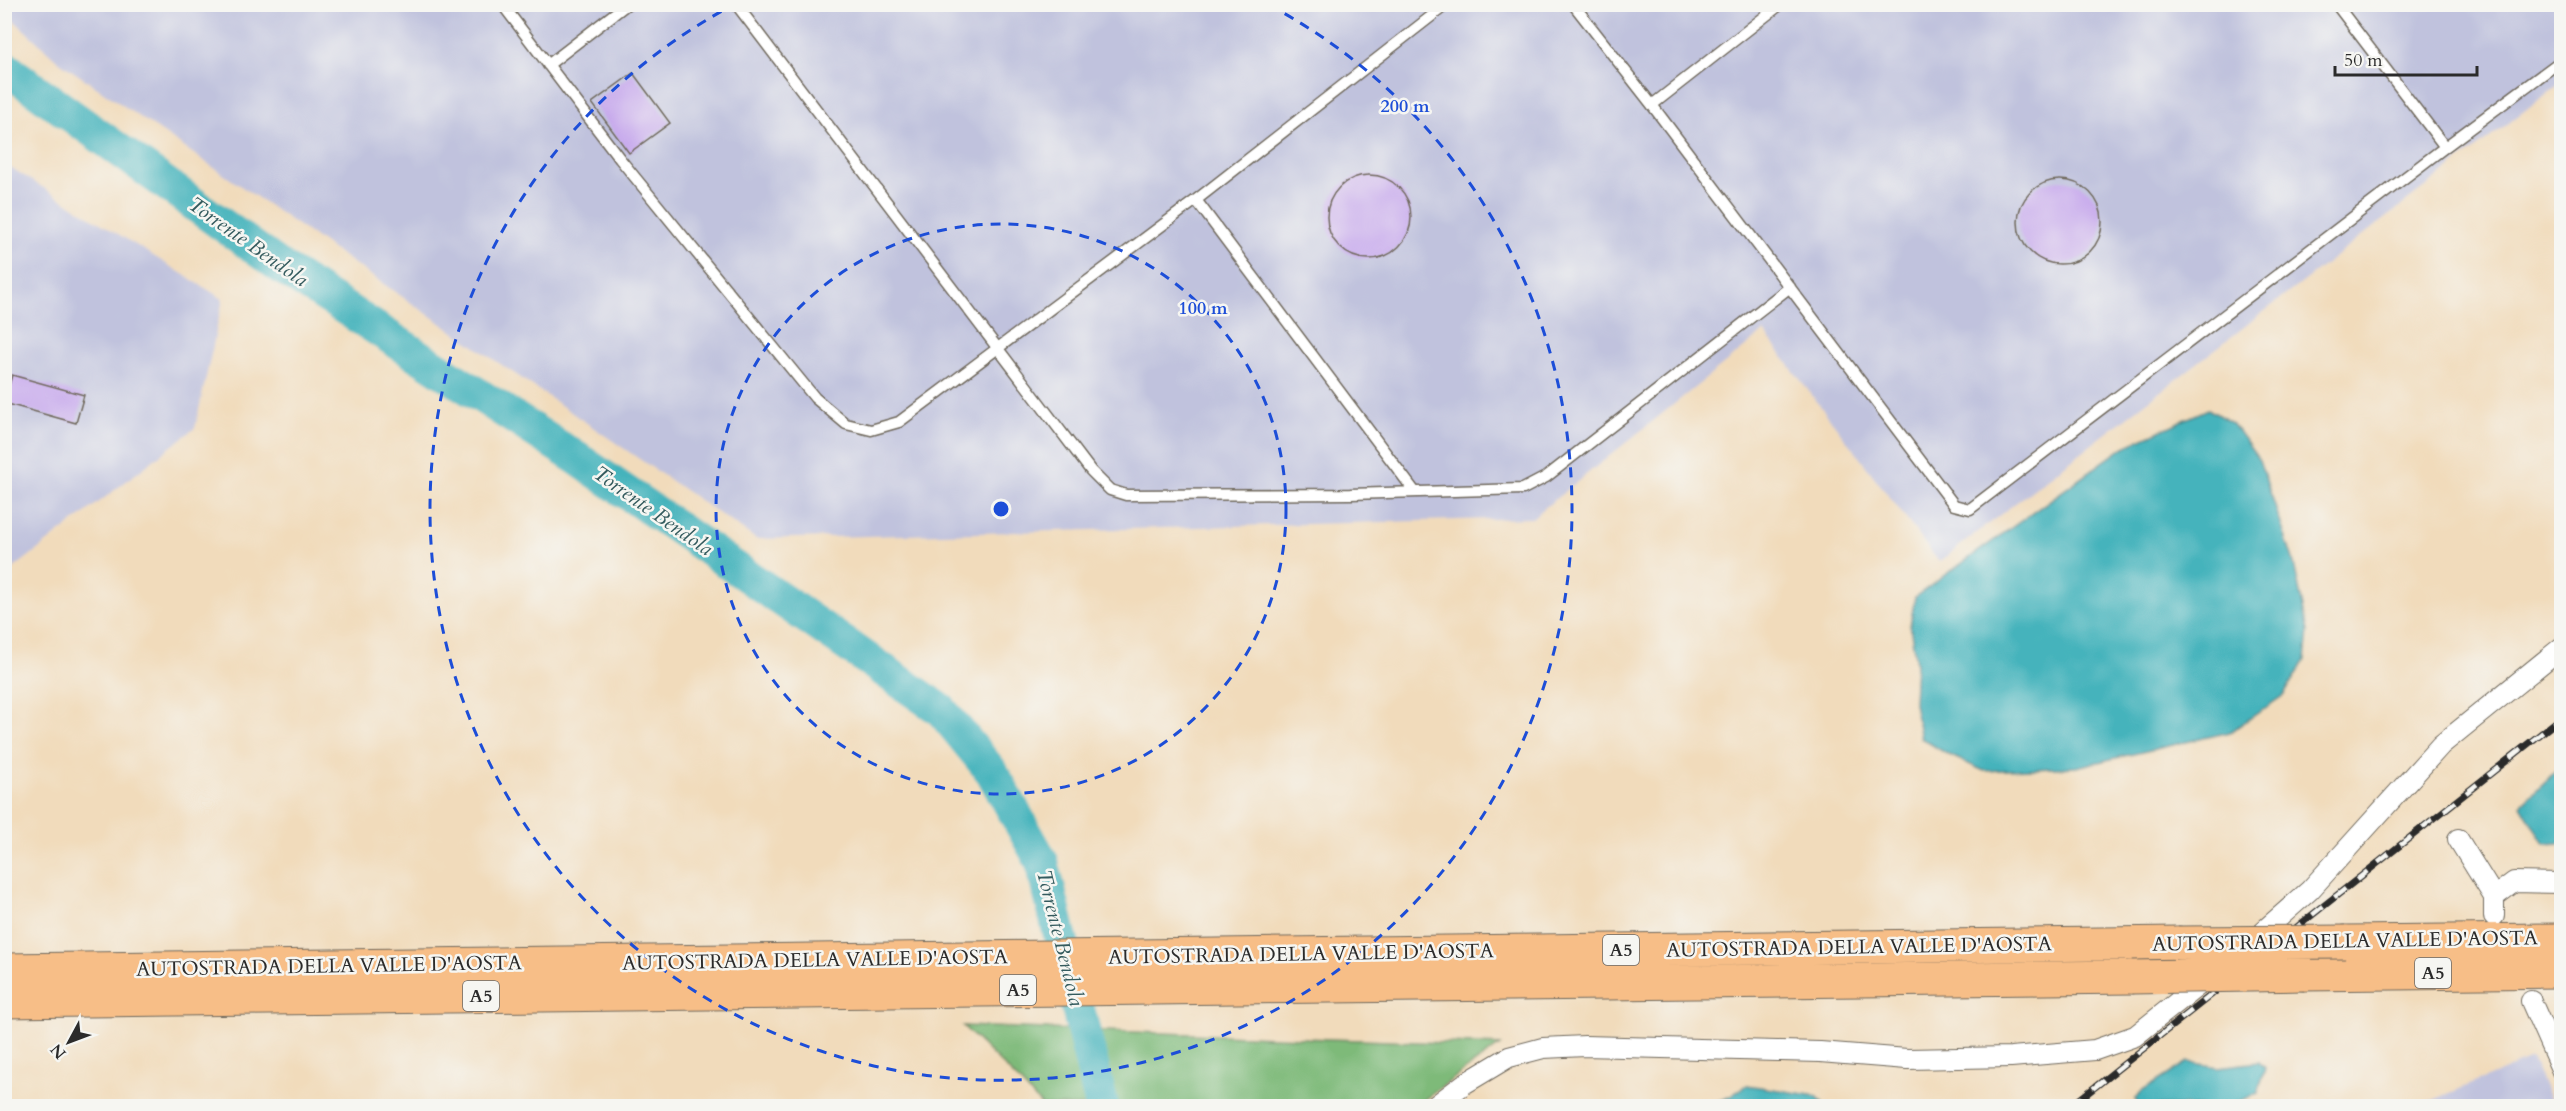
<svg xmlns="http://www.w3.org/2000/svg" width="2566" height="1111" font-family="Cardo,serif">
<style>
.industrial{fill:#c0c2dd}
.forest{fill:#7eba79;stroke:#547252;stroke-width:1.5}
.water{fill:#44b3bc;stroke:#386f74;stroke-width:1.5}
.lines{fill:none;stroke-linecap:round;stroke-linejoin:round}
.river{stroke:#44b3bc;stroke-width:34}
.building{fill:#c5a6ec}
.service-casing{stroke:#70695d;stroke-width:13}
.minor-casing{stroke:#70695d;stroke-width:22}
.motorway-casing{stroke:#70695d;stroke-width:35}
.service{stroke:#fff;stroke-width:10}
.minor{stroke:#fff;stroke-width:20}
.motorway{stroke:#f7be87;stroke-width:33}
.rail-casing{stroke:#2b2b2b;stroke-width:7}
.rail{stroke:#f6f6f2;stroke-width:4.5;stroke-dasharray:14;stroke-linecap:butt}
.motorway-bridge-casing{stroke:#70695d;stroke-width:35;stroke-linecap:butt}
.motorway-bridge{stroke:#f7be87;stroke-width:33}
.ring{fill:none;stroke:#1d4ed8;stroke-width:3;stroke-dasharray:10 8}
.labels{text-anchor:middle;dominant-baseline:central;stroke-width:5;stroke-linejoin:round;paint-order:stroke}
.shield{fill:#f6f6f2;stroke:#686867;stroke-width:1.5}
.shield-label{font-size:18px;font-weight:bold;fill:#2b2b2b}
.street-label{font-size:20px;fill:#2b2b2b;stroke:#f6f6f2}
.water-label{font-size:21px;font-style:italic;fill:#345b5e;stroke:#f6f6f2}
.centre{fill:#1d4ed8;stroke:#f6f6f2;stroke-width:3}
.ring-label{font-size:18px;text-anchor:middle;font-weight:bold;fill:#1d4ed8;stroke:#f6f6f2;stroke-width:5;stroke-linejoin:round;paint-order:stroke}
</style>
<rect width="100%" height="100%" fill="#f6f6f2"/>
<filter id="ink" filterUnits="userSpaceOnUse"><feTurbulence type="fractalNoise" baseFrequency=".0167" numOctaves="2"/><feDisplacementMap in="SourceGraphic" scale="12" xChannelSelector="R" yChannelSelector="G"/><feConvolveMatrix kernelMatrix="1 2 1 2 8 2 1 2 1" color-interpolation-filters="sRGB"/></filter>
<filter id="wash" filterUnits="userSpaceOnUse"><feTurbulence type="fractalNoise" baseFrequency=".008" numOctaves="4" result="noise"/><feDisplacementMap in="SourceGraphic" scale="24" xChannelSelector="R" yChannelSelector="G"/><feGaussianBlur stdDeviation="1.35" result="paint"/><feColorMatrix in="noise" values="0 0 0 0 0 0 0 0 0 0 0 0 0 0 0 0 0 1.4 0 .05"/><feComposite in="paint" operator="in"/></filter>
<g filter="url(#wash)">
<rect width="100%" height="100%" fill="#f1dbbb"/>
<!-- industrial -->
<path class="industrial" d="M5,4H2561L2562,82L1939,562L1764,332L1532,518L756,539L58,61L5,12Z
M5,164L223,299L195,428L5,575Z
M2531,1059L2553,1106H2419Z"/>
<!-- forest -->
<path class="forest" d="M963,1026L1500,1045L1415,1106H1042L1019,1081Z"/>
<!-- water -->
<path class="water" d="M2208,409L2232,423L2259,460L2293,559L2308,632L2305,660L2284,695L2230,732L2076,767L1984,771L1947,754L1921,738L1914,703L1916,663L1910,626L1915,597L2124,447Z
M2561,766V843L2544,844L2521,805Z
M2188,1062L2218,1067L2259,1062L2265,1068L2258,1093L2229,1106H2141L2135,1100L2141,1092Z
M1747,1085L1817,1096L1825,1106H1705L1729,1097Z"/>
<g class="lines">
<!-- river -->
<path class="river" d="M4,67L281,267L578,459L941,710L992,772L1042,862L1102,1106"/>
</g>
<g id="blocks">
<!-- building -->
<path class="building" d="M633,73L670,123L629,153L592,103Z
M1327 217a42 42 0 1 1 84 0a42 42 0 1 1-84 0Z
M2018 222a42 42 0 1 1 84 0a42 42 0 1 1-84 0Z
M12,375L84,395L76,423L4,403Z"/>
</g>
</g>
<g filter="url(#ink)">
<use href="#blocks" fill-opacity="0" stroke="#70695d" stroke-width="1.5"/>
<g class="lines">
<defs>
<path id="service" d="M502,4L620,159L815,398L846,424L871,430L899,422L1196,200L1447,4
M736,4L1091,471L1110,490L1126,495L1350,494L1523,489L1546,477L1790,287
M1573,4L1652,105L1781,4
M548,65L627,4
M1652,105L1954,505L1970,509L2445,147L2336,4
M2445,147L2562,60
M1196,200L1415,492"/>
<path id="minor" d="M2458,839L2494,897
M2494,916V897L2514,882L2562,883
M2251,942L2310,890L2441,745L2562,647
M2531,1001L2562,1071
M1435,1106L1464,1084L1509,1057L1543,1048L1585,1046L1820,1052L1907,1059L2011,1057L2095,1050L2135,1036L2210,976"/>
<path id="motorway" d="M2345,942L2562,940
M4,970L2178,943
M2304,974L2562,971
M4,1001L2132,977"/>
</defs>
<!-- service casing -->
<use href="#service" class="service-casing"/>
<!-- minor casing -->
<use href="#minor" class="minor-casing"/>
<!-- motorway casing -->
<use href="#motorway" class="motorway-casing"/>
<!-- service -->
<use href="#service" class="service"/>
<!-- minor -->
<use href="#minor" class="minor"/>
<!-- motorway -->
<use href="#motorway" class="motorway"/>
<defs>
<path id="rail" d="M2071,1106L2562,717"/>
</defs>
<!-- rail casing -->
<use href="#rail" class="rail-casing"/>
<!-- rail -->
<use href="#rail" class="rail"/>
<defs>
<path id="motorway-bridge" d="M2178,943L2345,942
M2132,977L2304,974"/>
</defs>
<!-- motorway-bridge casing -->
<use href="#motorway-bridge" class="motorway-bridge-casing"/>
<!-- motorway-bridge -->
<use href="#motorway-bridge" class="motorway-bridge"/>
</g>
</g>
<!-- distance rings -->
<g class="ring">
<circle cx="1001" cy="509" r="285"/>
<path d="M1269 5A571 571 0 1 1 733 5"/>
</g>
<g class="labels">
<!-- shield labels -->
<g class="shield">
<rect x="1603" y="935" width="36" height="30" rx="4.5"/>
<rect x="2415" y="958" width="36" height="30" rx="4.5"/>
<rect x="1000" y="975" width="36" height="30" rx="4.5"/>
<rect x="463" y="981" width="36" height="30" rx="4.5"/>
</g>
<g class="shield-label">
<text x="1621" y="950">A5</text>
<text x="2433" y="973">A5</text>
<text x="1018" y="990">A5</text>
<text x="481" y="996">A5</text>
</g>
<!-- street labels -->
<g class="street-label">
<text transform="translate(2345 941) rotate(-1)">AUTOSTRADA DELLA VALLE D'AOSTA</text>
<text transform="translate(1859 947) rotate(-1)">AUTOSTRADA DELLA VALLE D'AOSTA</text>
<text transform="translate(1301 954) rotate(-1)">AUTOSTRADA DELLA VALLE D'AOSTA</text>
<text transform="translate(815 960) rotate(-1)">AUTOSTRADA DELLA VALLE D'AOSTA</text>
<text transform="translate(329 966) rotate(-1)">AUTOSTRADA DELLA VALLE D'AOSTA</text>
</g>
<!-- water labels -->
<g class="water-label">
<text transform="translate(248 242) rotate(35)">Torrente Bendola</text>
<text transform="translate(653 511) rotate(35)">Torrente Bendola</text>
<text transform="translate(1060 938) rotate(76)">Torrente Bendola</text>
</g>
</g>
<circle cx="1001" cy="509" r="9" class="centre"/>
<g class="ring-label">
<text x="1405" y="112">200 m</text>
<text x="1203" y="314">100 m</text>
</g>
<!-- margin -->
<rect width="2566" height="1111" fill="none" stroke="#f6f6f2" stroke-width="24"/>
<!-- north arrow -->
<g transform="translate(69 1042) rotate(229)" stroke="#f6f6f2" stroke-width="4.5" paint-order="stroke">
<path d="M0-4.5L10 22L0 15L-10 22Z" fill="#2b2b2b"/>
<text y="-9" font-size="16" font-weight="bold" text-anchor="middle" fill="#2b2b2b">N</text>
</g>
<!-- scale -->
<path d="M2335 66v9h142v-9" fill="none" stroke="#2b2b2b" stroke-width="3"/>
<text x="2344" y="66" font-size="18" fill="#2b2b2b" stroke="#f6f6f2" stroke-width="4.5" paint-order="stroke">50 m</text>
</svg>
